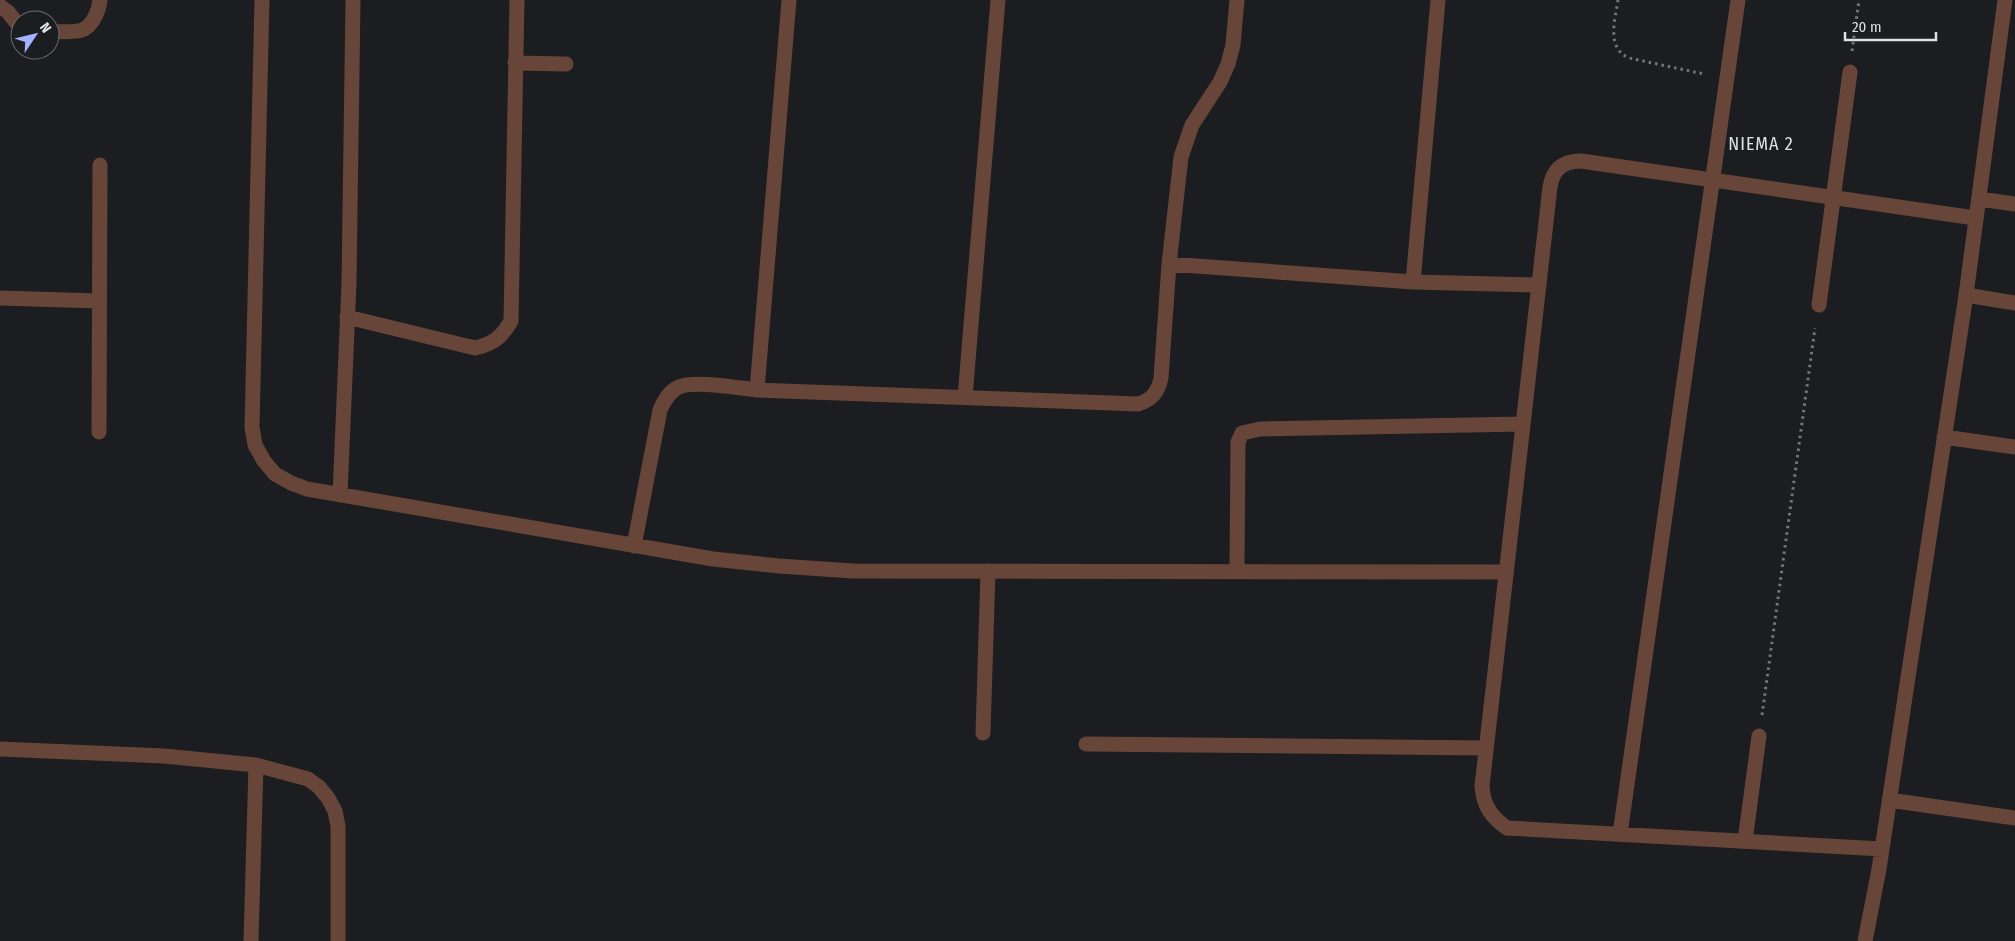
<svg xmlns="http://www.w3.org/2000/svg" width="2015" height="941" font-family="'Fira Sans Condensed',sans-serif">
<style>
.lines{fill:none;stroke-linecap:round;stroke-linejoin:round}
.path{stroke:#747678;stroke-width:3;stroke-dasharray:2.5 4;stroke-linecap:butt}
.service{stroke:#674539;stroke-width:15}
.minor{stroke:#674539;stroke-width:15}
.labels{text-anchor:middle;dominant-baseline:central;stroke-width:4;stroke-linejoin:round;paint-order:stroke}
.quarter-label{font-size:18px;letter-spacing:1px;fill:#dfe0e2;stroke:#1b1d20}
</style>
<rect width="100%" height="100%" fill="#1b1d20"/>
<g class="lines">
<!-- path -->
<path class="path" d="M1618,0C1615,20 1606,48 1629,58L1704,74
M1852,51L1859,0
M1762,715L1815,328"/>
<!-- service -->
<path class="service" d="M1966,295L2015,303
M1819,305L1850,72
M1745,841L1759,736"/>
<!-- minor -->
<path class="minor" d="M262,0L252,427L255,445L264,461L275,474L291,483L307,489L713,559L779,566L853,571L1506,572
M0,6L8,12L20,27
M50,32C60,31 73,33 82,30C93,26 99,10 100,0
M515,63L566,64
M1979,199L2015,204
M1169,264L1413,282L1539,285
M1413,282L1438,0
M0,298L99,301
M347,317L475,348C493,344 502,337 511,321L517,0
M757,390L789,0
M965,397L998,0
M99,432L100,165
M1944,437L2015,447
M340,495L349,283L353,0
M634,546L660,410C664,401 669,391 679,387C695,380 738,388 757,390L1138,404C1152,400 1158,392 1161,378L1169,264L1181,157L1192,125L1220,82L1228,64L1233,45L1237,0
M1237,571L1238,442L1242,433L1260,429L1523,424
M983,733L988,571
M1086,744L1486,748
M0,749L164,756L256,765L308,779L319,787L328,798L335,811L338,826V941
M1889,800L2015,818
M1620,834L1738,0
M1882,849L1507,828C1491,817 1483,805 1482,786L1550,187C1553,169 1563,161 1581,161L1975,218
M251,941L256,765
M1865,941L1879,869L1966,295L2005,0"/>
</g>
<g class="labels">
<!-- quarter labels -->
<g class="quarter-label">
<text x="1761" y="144">NIEMA 2</text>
</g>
</g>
<!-- north arrow -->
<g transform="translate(35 35) rotate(55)"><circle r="24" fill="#1b1d20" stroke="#696b6e"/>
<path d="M0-4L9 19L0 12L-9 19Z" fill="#a3b2fd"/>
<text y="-8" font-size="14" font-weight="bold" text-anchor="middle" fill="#dfe0e2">N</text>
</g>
<!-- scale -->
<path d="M1845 32v8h91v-8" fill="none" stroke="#dfe0e2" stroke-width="2.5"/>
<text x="1852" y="32" font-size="15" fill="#dfe0e2" stroke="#1b1d20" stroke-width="4" paint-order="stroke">20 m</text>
</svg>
